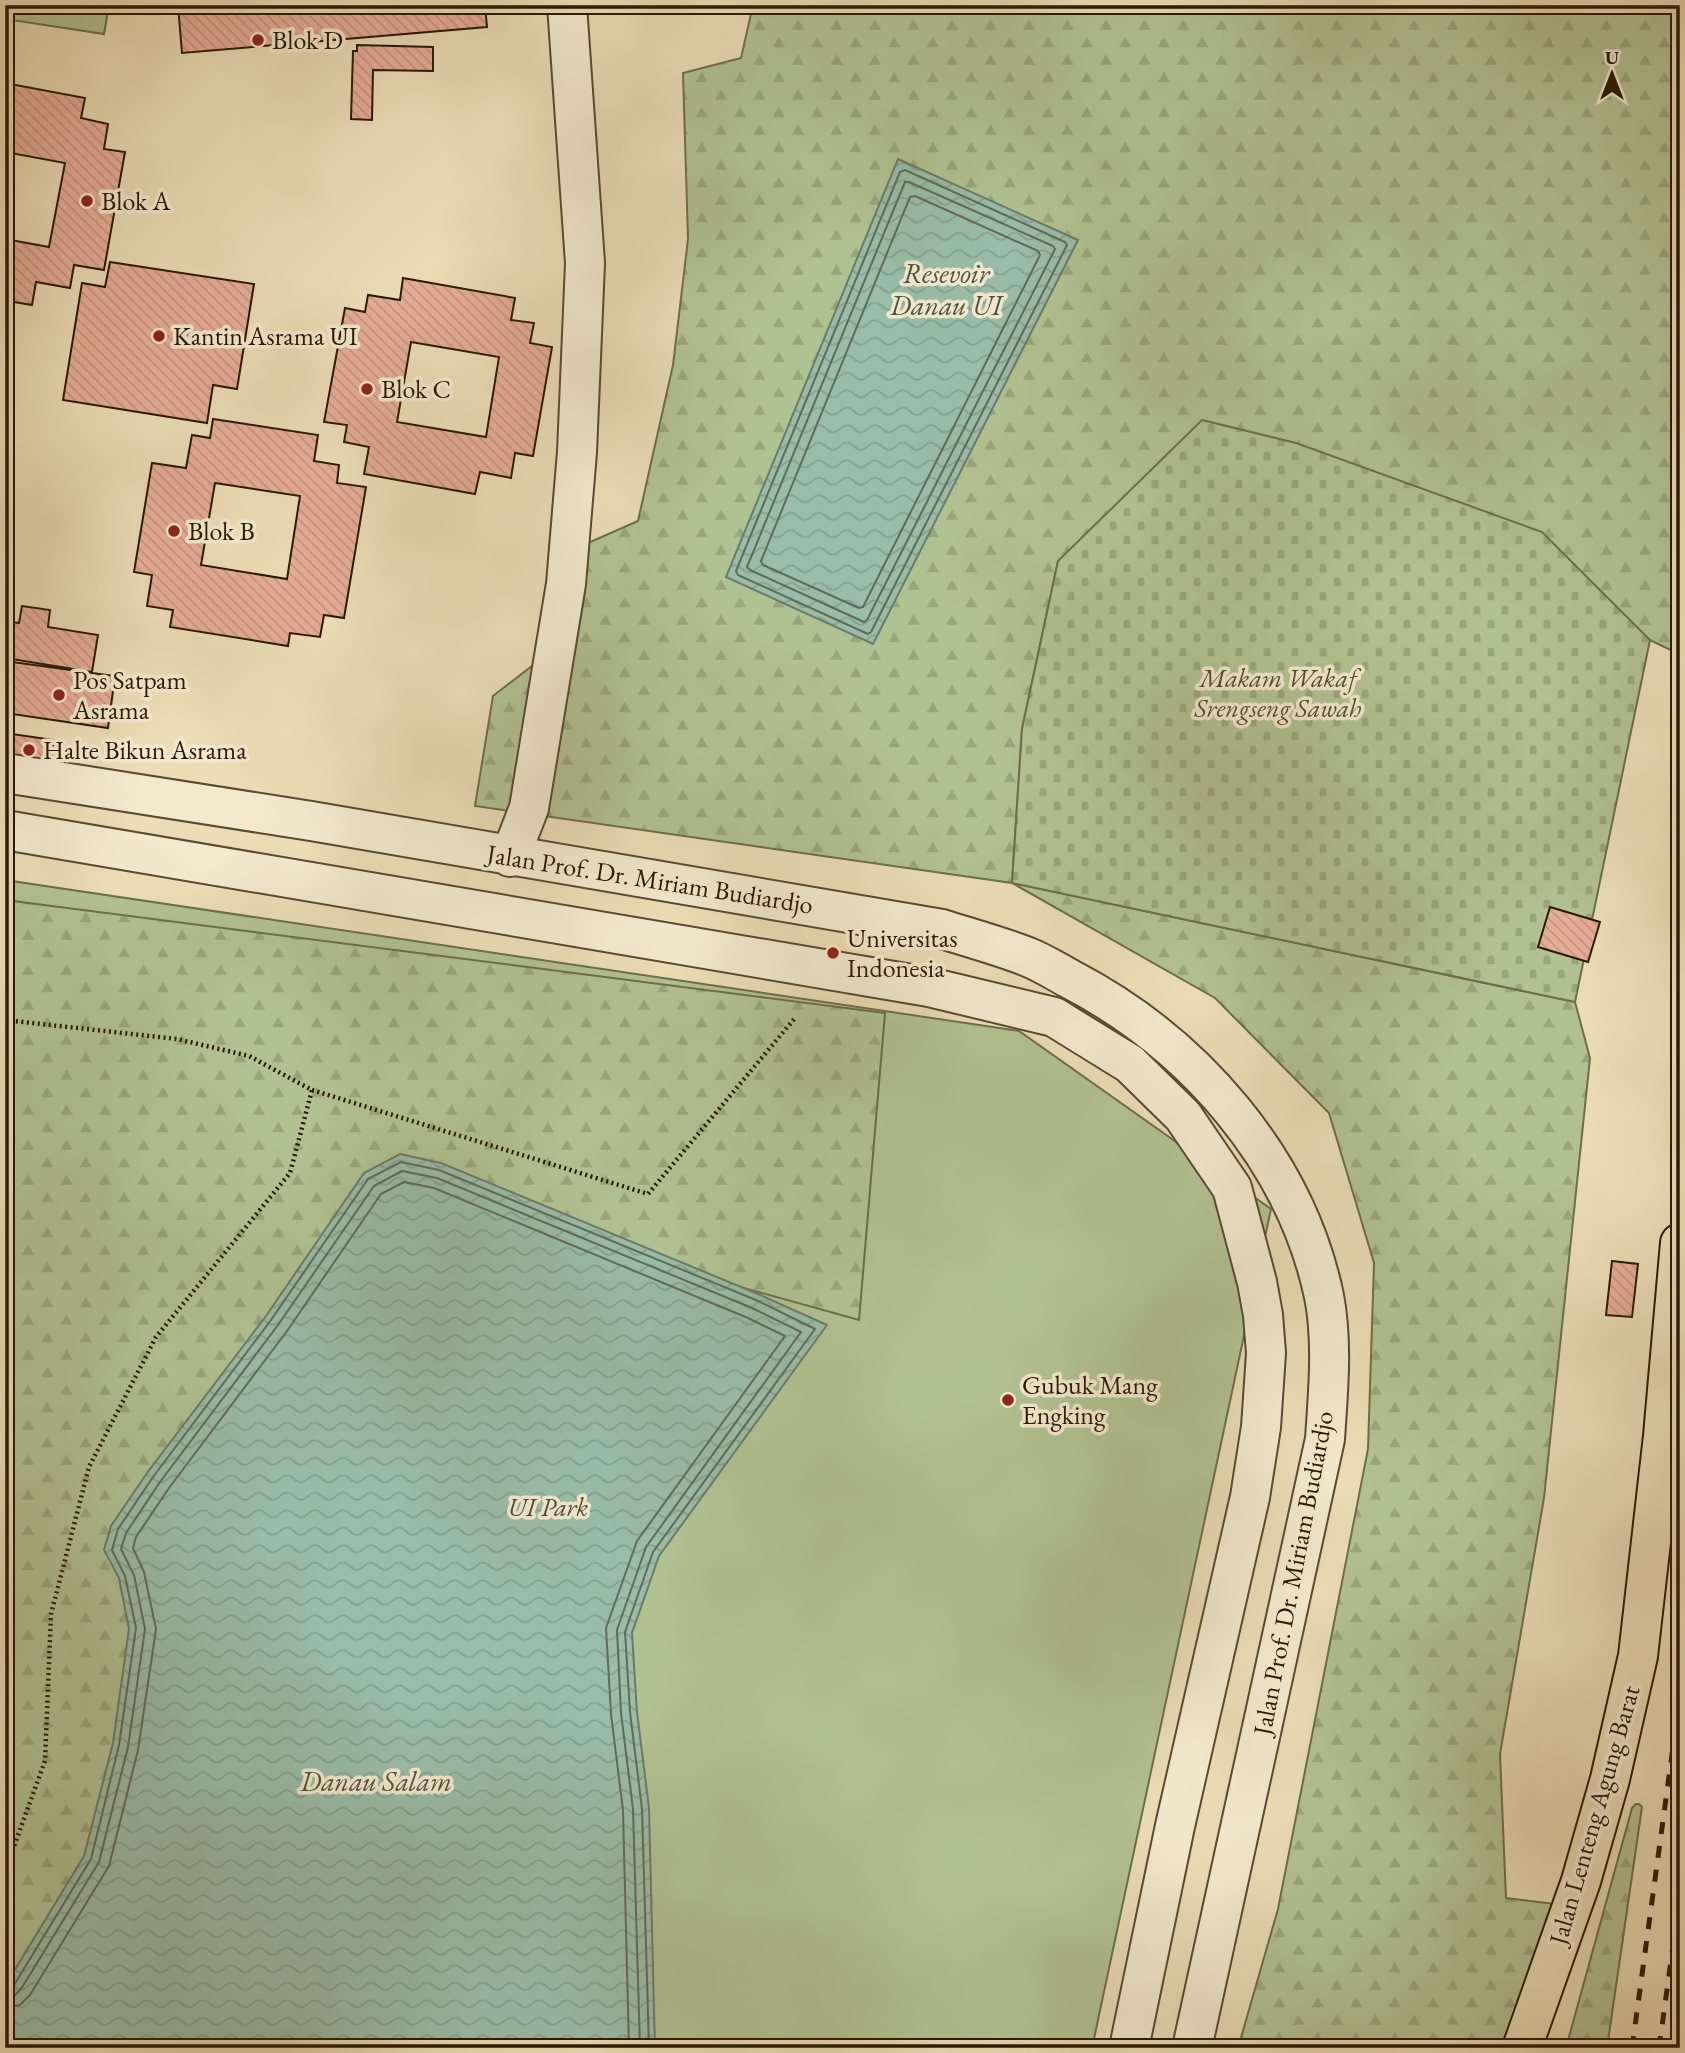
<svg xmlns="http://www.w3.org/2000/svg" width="1685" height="2053" font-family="'EB Garamond',serif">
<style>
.green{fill:#b1c292;stroke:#6d6e4a;stroke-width:2}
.forest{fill:url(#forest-firs);stroke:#6d6e4a;stroke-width:2}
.cemetery{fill:url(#cemetery-stones);stroke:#6d6e4a;stroke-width:2}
.water{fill:url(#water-waves);stroke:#6c7b67;stroke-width:2}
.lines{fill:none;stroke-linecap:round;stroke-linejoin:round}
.shore{stroke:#616b56;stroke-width:2}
.building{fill:url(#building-back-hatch);stroke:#291903;stroke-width:2;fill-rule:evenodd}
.minor-casing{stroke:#5a4a30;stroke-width:42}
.major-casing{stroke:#291903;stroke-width:42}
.path{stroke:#291903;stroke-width:4.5;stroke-dasharray:2 3.5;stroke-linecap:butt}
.minor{stroke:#f2e9cf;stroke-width:38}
.major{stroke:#ebddb5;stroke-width:38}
.rail{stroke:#291903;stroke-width:5;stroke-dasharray:12 12;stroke-linecap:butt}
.poi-dot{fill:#8f2418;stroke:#f2e9cf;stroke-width:2.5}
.labels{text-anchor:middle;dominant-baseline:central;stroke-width:7;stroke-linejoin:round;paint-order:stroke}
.poi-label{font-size:26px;fill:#291903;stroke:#f2e9cf;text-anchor:start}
.park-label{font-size:26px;font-style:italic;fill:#524c2e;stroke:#f2e9cf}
.street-label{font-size:26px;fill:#291903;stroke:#f2e9cf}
.water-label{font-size:28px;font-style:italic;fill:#50523d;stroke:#f2e9cf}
</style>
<defs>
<pattern id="forest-firs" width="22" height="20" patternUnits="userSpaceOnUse" patternTransform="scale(1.75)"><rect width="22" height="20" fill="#b1c292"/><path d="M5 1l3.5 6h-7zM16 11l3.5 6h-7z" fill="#98a67c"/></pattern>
<pattern id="cemetery-stones" width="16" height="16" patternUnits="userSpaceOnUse" patternTransform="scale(1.75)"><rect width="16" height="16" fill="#b1c292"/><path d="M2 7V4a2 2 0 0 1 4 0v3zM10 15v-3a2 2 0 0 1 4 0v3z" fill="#98a67c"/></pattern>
<pattern id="water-waves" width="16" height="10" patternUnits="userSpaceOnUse" patternTransform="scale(1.75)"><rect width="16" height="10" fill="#99bda9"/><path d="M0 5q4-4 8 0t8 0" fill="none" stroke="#84a290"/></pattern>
<pattern id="building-back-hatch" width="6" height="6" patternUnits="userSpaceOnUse" patternTransform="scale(1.75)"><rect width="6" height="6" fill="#e6ad96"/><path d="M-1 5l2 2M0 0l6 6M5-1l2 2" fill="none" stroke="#c59480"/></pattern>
</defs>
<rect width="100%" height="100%" fill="#ebddb5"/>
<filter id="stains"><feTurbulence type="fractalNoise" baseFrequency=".00286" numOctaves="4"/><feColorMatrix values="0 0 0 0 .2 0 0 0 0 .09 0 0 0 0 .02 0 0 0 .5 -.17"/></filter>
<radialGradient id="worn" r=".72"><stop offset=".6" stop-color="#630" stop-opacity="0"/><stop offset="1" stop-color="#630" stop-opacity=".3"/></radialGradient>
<!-- green -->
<path class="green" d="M5,5H109L104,34L5,19Z
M5,880L1019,1031L1271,1209L1092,2048H5Z"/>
<!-- forest -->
<path class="forest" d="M753,5H1680V642L1677,653L1650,640L1058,561L1022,729L1012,883L1575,1002L1590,1058L1544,1498L1500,1754L1506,1898L1555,1904L1502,2048H1238L1278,1909L1368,1449L1374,1263L1329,1113L1215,998L1012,883L475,806L493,696L568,638L556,557L638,521L673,365L688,239L683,73L741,58Z
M5,900L885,1013L859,1320L402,1193L25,2048H5Z
M1636,1804H1639L1642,1807L1607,2048H1566L1632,1808Z"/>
<!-- cemetery -->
<path class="cemetery" d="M1202,420L1296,443L1542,532L1650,640L1575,1002L1012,883L1022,729L1058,561Z"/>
<!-- water -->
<path class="water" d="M898,159L1078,240L873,644L726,577Z
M400,1154L441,1163L758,1294L827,1325L659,1556L632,1633L637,1712L649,1808L655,2048H5V1986L84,1856L113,1743L129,1629L119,1578L104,1550L111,1526L147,1473L266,1316L364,1173Z"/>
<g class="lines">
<!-- shore -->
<path class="shore" d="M905,170L1065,242L1067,245L871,632L868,634L738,575L736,571L900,172Z
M905,182H909L1053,246L1055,249L867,620L864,622L750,570L747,567Z
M915,196L1038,251L1040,255L863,607L859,608L763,565L761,561L910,197Z
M5,1988L14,1985L91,1859L119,1745L136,1628L125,1576L112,1550L118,1529L153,1477L271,1320L368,1179L401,1162L439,1170L756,1300L815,1329L653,1552L625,1632L630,1712L642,1809L649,2048
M5,1997L15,1995L21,1989L99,1862L128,1747L145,1629L134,1575L121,1549L126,1533L160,1482L278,1325L374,1186L402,1171L437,1178L752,1308L801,1332L646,1547L617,1630L621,1713L633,1809L640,2048
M5,2008L20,2005L30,1995L109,1866L138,1750L156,1629L144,1572L133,1548L136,1537L169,1488L287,1331L381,1194L404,1182L434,1188L748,1318L785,1336L637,1541L606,1628L611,1714L623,1810L629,2048"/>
</g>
<!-- building -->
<path class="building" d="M178,5H485L487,27L182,53Z
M357,45L433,47V71L373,70L372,120L351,119L353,51H357Z
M5,83L85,98L81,118L108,124L104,149L125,152L104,270L74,265L70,288L36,282L32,305L8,301L5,317V239L49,247L65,163L5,152Z
M110,262L254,284L237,389L213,385L207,423L63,400L82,283L105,287Z
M403,278L515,298L511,320L534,323L530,343L552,347L533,456L515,453L511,478L480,472L475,494L364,474L369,447L344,442L347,425L324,422L345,308L365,312L368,295L400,300ZM411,342L499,357L486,437L397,422Z
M213,419L318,435L314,461L339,465L337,483L366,487L344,618L324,615L320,637L290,633L288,646L170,627L173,610L147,606L152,575L134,572L152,463L186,468L192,435L210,438ZM215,483L300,496L287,579L201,565Z
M22,606L50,610L48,627L98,635L92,672L5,658V621L19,623Z
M5,661L115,676L108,728L5,713Z
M5,733L54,740L50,766L5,760Z
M1550,907L1600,922L1588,962L1538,947Z
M1612,1261L1638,1264L1632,1317L1606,1315Z"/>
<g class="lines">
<defs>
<path id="minor" d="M5,773L311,821L942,929C970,938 1000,946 1028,957C1043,963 1057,972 1070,979C1193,1043 1295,1159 1324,1296C1333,1342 1328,1393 1325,1439L1192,2048
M5,830L929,987L1054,1017L1130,1064L1183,1116L1232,1188L1257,1282L1263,1315L1266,1353L1261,1427L1250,1497L1175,1826L1129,2048
M510,857L529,808L566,584L577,452L585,263L567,5"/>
<path id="major" d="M1522,2048L1581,1881L1610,1779L1638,1656L1663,1436L1680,1243"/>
</defs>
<!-- minor casing -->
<use href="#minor" class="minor-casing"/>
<!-- major casing -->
<use href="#major" class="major-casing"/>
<!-- path -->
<path class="path" d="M5,1020L177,1039L249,1056L312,1090L290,1173L156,1337L89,1467L51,1614L45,1761L5,1871
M312,1090L648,1194L795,1018"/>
<!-- minor -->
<use href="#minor" class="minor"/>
<!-- major -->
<use href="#major" class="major"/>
<!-- rail -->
<path class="rail" d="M1632,2048L1680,1696
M1659,2048L1680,1895"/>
</g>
<!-- markers -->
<g class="poi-dot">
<circle cx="258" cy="40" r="7"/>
<circle cx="87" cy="201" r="7"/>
<circle cx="159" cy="336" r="7"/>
<circle cx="367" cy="389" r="7"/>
<circle cx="174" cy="531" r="7"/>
<circle cx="59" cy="695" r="7"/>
<circle cx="29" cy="750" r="7"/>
<circle cx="833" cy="953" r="7"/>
<circle cx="1008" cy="1400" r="7"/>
</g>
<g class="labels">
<!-- poi labels -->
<g class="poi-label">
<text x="272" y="40">Blok D</text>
<text x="101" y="201">Blok A</text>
<text x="173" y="336">Kantin Asrama UI</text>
<text x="381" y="389">Blok C</text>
<text x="188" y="531">Blok B</text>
<text x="73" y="680">Pos Satpam<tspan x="73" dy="30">Asrama</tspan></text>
<text x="43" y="750">Halte Bikun Asrama</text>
<text x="847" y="938">Universitas<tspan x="847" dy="30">Indonesia</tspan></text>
<text x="1022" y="1385">Gubuk Mang<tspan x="1022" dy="30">Engking</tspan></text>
</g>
<!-- park labels -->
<g class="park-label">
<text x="1278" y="678">Makam Wakaf<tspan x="1278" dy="30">Srengseng Sawah</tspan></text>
<text x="548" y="1507">UI Park</text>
</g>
<!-- street labels -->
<g class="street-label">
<text transform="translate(650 879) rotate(9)">Jalan Prof. Dr. Miriam Budiardjo</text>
<text transform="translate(1293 1573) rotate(-79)">Jalan Prof. Dr. Miriam Budiardjo</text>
<text transform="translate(1594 1815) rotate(-74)">Jalan Lenteng Agung Barat</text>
</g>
<!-- water labels -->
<g class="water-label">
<text x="946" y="273">Resevoir<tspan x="946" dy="32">Danau UI</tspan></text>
<text x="376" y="1781">Danau Salam</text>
</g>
</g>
<!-- margin -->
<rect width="1685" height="2053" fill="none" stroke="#ebddb5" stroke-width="28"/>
<rect x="7" y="7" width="1671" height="2039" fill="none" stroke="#291903" stroke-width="3.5"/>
<rect x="14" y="14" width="1657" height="2025" fill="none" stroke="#291903" stroke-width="2"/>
<!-- north arrow -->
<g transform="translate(1612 74)" stroke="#f2e9cf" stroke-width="5" paint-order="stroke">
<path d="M0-5L12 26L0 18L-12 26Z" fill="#291903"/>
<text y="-10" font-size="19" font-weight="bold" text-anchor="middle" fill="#291903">U</text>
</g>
<rect width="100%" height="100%" filter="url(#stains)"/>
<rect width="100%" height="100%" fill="url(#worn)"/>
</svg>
